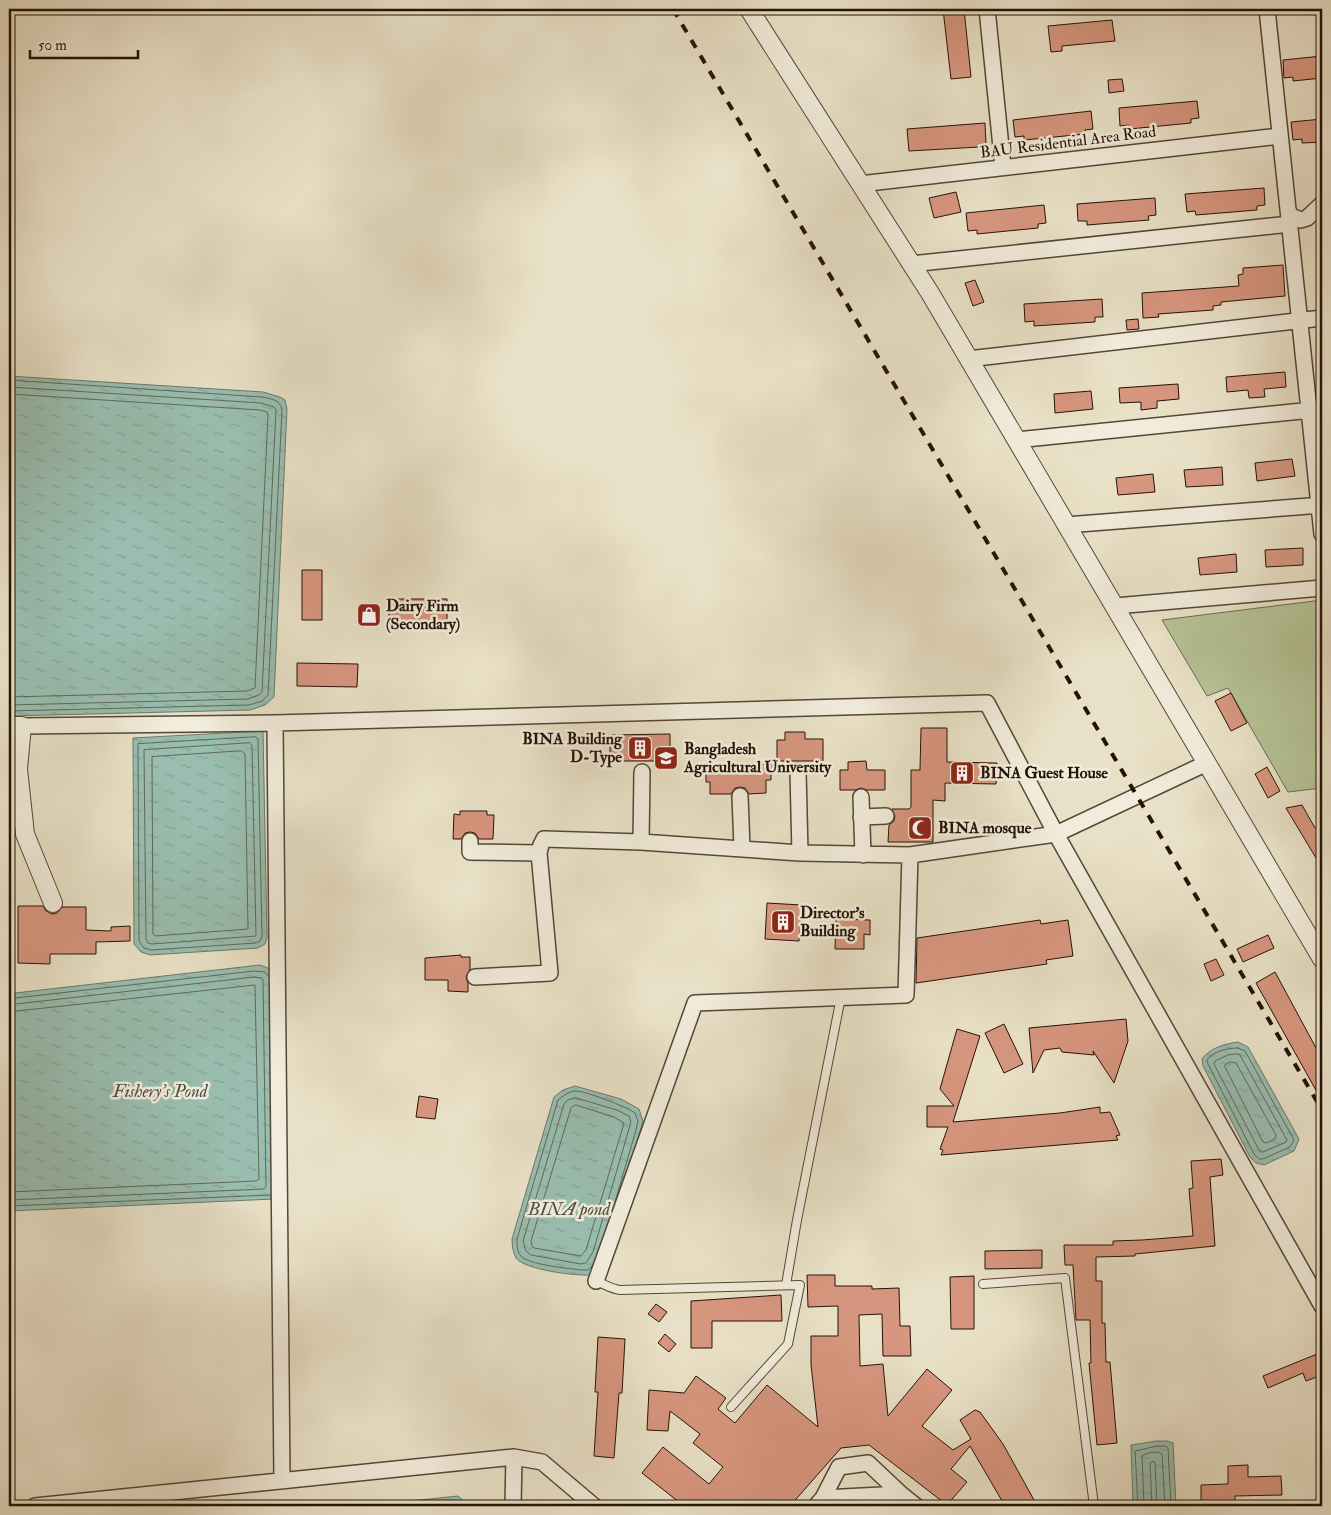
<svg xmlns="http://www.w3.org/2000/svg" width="1331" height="1515" font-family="'IM FELL Double Pica',serif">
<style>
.green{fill:#b5c396;stroke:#6d6a4e}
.water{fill:url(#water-ripples);stroke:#6b796c}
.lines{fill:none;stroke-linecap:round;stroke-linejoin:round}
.shore{stroke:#5f685b;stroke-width:1}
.building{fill:#d7967f;stroke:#251206}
.service-casing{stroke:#564636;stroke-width:10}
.minor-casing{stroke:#564636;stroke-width:18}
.tertiary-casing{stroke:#564636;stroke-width:20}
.service{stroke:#f1ecdb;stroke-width:8}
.minor{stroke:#f1ecdb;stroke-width:15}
.tertiary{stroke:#f1ecdb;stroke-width:18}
.rail{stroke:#251206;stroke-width:4;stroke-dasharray:9 9;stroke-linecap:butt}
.labels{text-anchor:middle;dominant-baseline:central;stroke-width:5;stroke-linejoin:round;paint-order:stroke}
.street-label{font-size:16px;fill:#251206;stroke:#f1ecdb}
.poi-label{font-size:16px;font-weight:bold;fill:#251206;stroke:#f1ecdb;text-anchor:start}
.water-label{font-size:18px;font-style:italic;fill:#4e4e42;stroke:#f1ecdb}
</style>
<defs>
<pattern id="water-ripples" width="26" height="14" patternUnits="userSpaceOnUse" patternTransform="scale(1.25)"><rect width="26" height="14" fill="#99beb0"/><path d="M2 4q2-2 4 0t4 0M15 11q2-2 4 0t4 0" fill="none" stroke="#84a296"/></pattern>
</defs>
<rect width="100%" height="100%" fill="#e9e1c7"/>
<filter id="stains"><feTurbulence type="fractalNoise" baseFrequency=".004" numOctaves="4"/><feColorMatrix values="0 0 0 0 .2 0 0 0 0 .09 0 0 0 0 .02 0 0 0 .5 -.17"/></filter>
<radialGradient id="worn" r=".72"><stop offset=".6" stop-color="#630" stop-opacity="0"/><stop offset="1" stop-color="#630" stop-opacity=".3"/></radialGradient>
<!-- green -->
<path class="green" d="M1322,600V788L1288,792L1228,688L1207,696L1162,620Z"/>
<!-- water -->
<path class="water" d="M9,376L263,392L280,397L285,400L287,409L274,697L265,705L250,710L9,716Z
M263,731L267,938L265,944L258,948L150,955L141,952L134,944L133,738Z
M260,965L268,968L274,976V1199L9,1211V991L15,993Z
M1238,1042L1248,1047L1299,1139L1294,1151L1264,1165L1256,1163L1250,1157L1203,1066L1202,1059C1210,1048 1224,1044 1238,1042Z
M575,1086L621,1099L639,1109L643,1121L604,1256L591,1275C576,1276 525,1270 516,1258C513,1252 512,1246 512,1239L554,1097L563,1090Z
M1157,1441H1167L1173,1443L1176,1506H1133L1131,1445Z
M458,1496L469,1506H363Z"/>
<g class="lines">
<!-- shore -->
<path class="shore" d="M9,380L262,397C271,399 280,399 282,410L268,695L262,701L249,705L9,711
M9,387L261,403L274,407L276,410L262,692L259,695L248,699L9,705
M9,394L260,410L267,412L268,415L255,688L247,691L9,697
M256,737L258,739L262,936L260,941L256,943L151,950L144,948L139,941L138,744Z
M250,743L252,746L256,936L152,944L148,943L146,939L144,750Z
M242,751L245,754L248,929L155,936L153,934L152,757Z
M9,996L15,998L254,971L265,972L269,977
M9,1003L16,1004L254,977L262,978L263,980L266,1186L264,1189L9,1200
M9,1010L17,1011L255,985L259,1179L256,1181L9,1192
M1238,1048L1245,1051L1294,1140L1290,1147L1263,1159H1259L1254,1154L1208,1064L1207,1060C1213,1051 1228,1048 1238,1048Z
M1237,1054L1240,1055L1287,1140L1286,1142L1263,1152L1259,1150L1214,1064L1215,1061L1228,1055Z
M1231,1062L1236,1063L1276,1135L1275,1139L1266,1143L1263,1142L1225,1067V1065Z
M576,1098L617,1110L629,1116L631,1122L593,1252L586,1263L581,1264L531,1255L526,1251L523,1241L564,1104L568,1100Z
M576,1105L614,1117L624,1123L586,1250L581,1256L534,1248L532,1246L531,1241L571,1108Z
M9,1206L271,1195
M592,1266L588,1270H581C567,1268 527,1265 520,1255C517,1250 517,1245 517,1239L558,1100C563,1096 569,1091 576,1091C586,1091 627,1107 635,1113L638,1121L636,1130L615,1202
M409,1506L456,1501L463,1506
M1138,1506L1135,1451L1157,1446H1166L1168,1448L1171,1506
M1144,1506L1142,1456C1146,1453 1158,1450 1162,1454L1165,1506
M1152,1506L1150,1463L1153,1461L1155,1463L1157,1506"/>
</g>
<!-- building -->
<path class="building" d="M943,9H964L971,77L951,79Z
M1112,20L1115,41L1062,46V51L1051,52L1048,26Z
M1322,56V78L1293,81V77L1284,78L1283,60Z
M1122,79L1124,91L1109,93L1108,80Z
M1197,101L1199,118L1191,119V123L1130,129L1129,125L1120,126L1119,108Z
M1091,111L1093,129L1085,130V134L1024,140V136L1015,137L1013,120Z
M1322,119V142L1302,143V139L1293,140L1291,122Z
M985,123L986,144H979V147L909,151L907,129Z
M1264,188L1265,205L1257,206V210L1196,215L1195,211L1187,212L1185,194Z
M956,192L961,212L934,218L929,198Z
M1155,198L1156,215L1148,216L1149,220L1087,225V221H1078L1077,204Z
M1044,205L1046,223L1038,224V228L977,234V230L968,231L966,213Z
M1283,265L1285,296L1221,302V305L1213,306V310L1158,314L1159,317L1143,318L1142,293L1239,286L1238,275L1243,274V268Z
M975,280L984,302L973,306L965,283Z
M1102,299L1103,317H1095V322L1034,326V321L1025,322L1024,304Z
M1138,319L1139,329L1127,330L1126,320Z
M1285,372L1286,387L1264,389L1265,397L1249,398L1248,390L1227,392L1226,377Z
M1178,384L1179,399L1157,401V408L1141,410V402L1120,403L1119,388Z
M1091,391L1093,409L1055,413L1054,394Z
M1292,459L1295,476L1257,481L1255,463Z
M1222,467L1223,485L1186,487L1184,470Z
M1153,474L1155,492L1118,495L1116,478Z
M1303,548V565L1266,567L1265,550Z
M1236,554L1237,572L1200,575L1198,558Z
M302,570H322V620H302Z
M389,599H447V621H389Z
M297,663L358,664L357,687L297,686Z
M1231,693L1247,723L1231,731L1215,701Z
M921,728H947V762L997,763L996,784L945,783V801L933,800V842H888L889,825L894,821L895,816L892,809H909L911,807V770H920Z
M785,732H805V739H823V761H777V740H785Z
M670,734V761H610V735Z
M866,761L867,770H885V790H867L861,788L855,790H840V770H848V762Z
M771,764V780H766V793L749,794L745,788L740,787L735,788L731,794H710V782H706V765Z
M1267,767L1280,791L1268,798L1255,774Z
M1302,805L1315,828L1322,827V868L1286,808Z
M460,811H487V815H494L493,839H479L475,833L470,832L465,833L461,839H453L454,814L460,815Z
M767,903L801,905L799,941L765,939Z
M18,906H43L46,911L52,914L57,913L62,907H86V930L111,931V927L130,926V941L96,942V954H50V964L18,963Z
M836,919L870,920V935L864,934V949H835Z
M1040,920L1041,924L1068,920L1073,956L1046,960L1047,964L916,983L917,938Z
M1268,935L1274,948L1243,962L1237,949Z
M461,955V957H470V969L466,977L468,983V992L448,991V980H425V958Z
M1216,959L1224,975L1211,981L1204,964Z
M1275,972L1322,1059V1101L1256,983Z
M1126,1019L1128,1041L1114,1083L1093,1051L1094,1055L1062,1052L1060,1048L1044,1050L1033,1073L1029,1028Z
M1004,1024L1023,1064L1004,1073L985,1033Z
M957,1029L980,1036L953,1122L1060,1113L1100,1107V1113L1110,1112L1120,1135L1116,1136L1118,1140L941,1155L943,1150L940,1149L948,1127H927V1106H954L940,1089Z
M419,1096L438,1099L435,1119L416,1117Z
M1221,1159L1223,1175L1210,1177L1215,1246L1135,1254V1256L1096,1257V1281H1102V1323H1105L1106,1362H1110L1117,1443L1097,1445L1089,1363H1091L1090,1320H1076L1073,1265H1065L1064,1245H1113V1241L1142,1240L1193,1236L1189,1189L1193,1188L1191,1161Z
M1042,1250V1268L985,1269V1251Z
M807,1275H835V1286H872V1289L899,1288L900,1326H910L911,1356H883L882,1314L859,1315L860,1366L883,1364L888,1416L927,1369L952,1390L922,1426L953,1450L971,1439L960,1420L975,1410L980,1412L1003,1444L1034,1500L1023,1506H1005L970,1446L951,1469L967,1482L947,1505L869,1445L841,1448L790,1506H684L642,1473L663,1447L709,1484L723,1467L693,1443L700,1434L670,1411L668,1431L647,1430L649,1390L684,1393L696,1376L726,1398L718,1409L735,1423L767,1385L818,1427L811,1365V1336H838V1306L808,1307Z
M974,1276V1329H951L950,1277Z
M781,1295L782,1321H712V1348H691V1301Z
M656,1304L667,1312L659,1322L648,1314Z
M665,1334L676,1344L669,1352L658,1343Z
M598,1337L625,1339L622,1393H619L614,1458L594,1456L598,1392H595Z
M1322,1352V1375L1306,1381L1303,1373L1268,1388L1263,1376Z
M1248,1465V1477L1281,1476L1282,1495L1235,1496V1502L1201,1503V1485L1228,1484V1466Z"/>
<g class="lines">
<defs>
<path id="service" d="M596,1281C604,1284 611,1289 620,1290L800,1285L788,1344L731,1407
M983,1284L1065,1278L1094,1506
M786,1285L797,1220L841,997"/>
<path id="minor" d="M987,9L1003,167
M1267,9L1322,534
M860,184L1280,136
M1288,210L1291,216L1301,220L1307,218L1322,204
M911,264L1290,224
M968,359L1322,318
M1016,440L1322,409
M1066,525L1322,505
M1115,606L1322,588
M275,723L282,1481
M22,726L275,723L987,703L1056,834L1322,1306
M798,771L800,853
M740,796L742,848
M861,797L863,855
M861,817L886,816
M470,841V852L539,853
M641,842L642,772
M475,977L550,973L539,853L541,845L544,839L641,842L800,853L910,855L1056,834L1207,763
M596,1281L695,1003L906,995L910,855
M823,1498L839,1467L868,1463L901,1494
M35,1506L514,1457L542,1462L594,1506
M513,1506L514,1457
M816,1506L823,1498L901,1494L916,1506"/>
<path id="tertiary" d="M749,9L930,293L1322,959
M9,726H22L18,769L25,834L53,903"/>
</defs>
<!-- service casing -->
<use href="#service" class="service-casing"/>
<!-- minor casing -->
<use href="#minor" class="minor-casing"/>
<!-- tertiary casing -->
<use href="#tertiary" class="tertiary-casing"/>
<!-- service -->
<use href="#service" class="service"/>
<!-- minor -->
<use href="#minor" class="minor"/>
<!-- tertiary -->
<use href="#tertiary" class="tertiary"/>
<!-- rail -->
<path class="rail" d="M673,9L1322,1110"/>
</g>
<!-- icons -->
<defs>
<symbol id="shop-square" viewBox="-11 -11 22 22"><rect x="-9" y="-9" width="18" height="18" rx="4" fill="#8f2418" stroke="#f1ecdb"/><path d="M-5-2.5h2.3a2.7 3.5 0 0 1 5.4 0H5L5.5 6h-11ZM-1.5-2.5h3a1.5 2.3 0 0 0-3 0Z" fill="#fff"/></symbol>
<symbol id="building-square" viewBox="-11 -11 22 22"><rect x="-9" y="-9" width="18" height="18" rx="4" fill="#8f2418" stroke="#f1ecdb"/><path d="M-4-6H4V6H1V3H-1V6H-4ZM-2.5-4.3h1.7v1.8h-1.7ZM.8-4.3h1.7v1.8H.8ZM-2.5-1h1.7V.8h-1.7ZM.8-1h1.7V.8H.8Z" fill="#fff"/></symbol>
<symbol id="university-square" viewBox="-11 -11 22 22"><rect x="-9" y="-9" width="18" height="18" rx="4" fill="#8f2418" stroke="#f1ecdb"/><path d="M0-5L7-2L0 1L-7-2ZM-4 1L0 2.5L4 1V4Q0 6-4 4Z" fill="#fff"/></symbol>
<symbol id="mosque-square" viewBox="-11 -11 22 22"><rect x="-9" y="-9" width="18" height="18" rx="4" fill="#8f2418" stroke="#f1ecdb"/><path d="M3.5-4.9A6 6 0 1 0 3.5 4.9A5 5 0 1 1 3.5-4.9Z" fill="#fff"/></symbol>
</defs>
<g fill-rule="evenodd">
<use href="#shop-square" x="355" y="601" width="28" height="28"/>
<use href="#building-square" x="626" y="734" width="28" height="28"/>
<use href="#university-square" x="652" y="744" width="28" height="28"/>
<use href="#building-square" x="948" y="759" width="28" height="28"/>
<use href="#mosque-square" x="906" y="814" width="28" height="28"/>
<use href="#building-square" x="769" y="908" width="28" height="28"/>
</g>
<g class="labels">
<!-- street labels -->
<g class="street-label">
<text transform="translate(1068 142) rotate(-7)">BAU Residential Area Road</text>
</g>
<!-- poi labels -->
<g class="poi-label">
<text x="386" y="606">Dairy Firm<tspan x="386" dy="18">(Secondary)</tspan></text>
<text x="622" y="739" text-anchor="end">BINA Building<tspan x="622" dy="18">D-Type</tspan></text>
<text x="684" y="749">Bangladesh<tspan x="684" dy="18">Agricultural University</tspan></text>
<text x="980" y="773">BINA Guest House</text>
<text x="938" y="828">BINA mosque</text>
<text x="800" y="913">Director's<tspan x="800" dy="18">Building</tspan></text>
</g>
<!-- water labels -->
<g class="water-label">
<text x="160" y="1091">Fishery's Pond</text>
<text x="569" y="1209">BINA pond</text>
</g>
</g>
<!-- margin -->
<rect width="1331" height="1515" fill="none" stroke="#e9e1c7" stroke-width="30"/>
<rect x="10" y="10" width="1311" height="1495" fill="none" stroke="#251206" stroke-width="2.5"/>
<rect x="15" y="15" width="1301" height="1485" fill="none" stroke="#251206"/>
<!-- scale -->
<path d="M30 50v8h108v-8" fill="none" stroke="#251206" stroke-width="2.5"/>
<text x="38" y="50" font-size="15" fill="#251206" stroke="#f1ecdb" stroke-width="4" paint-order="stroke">50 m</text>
<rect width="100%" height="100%" filter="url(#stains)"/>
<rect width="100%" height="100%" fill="url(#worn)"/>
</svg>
